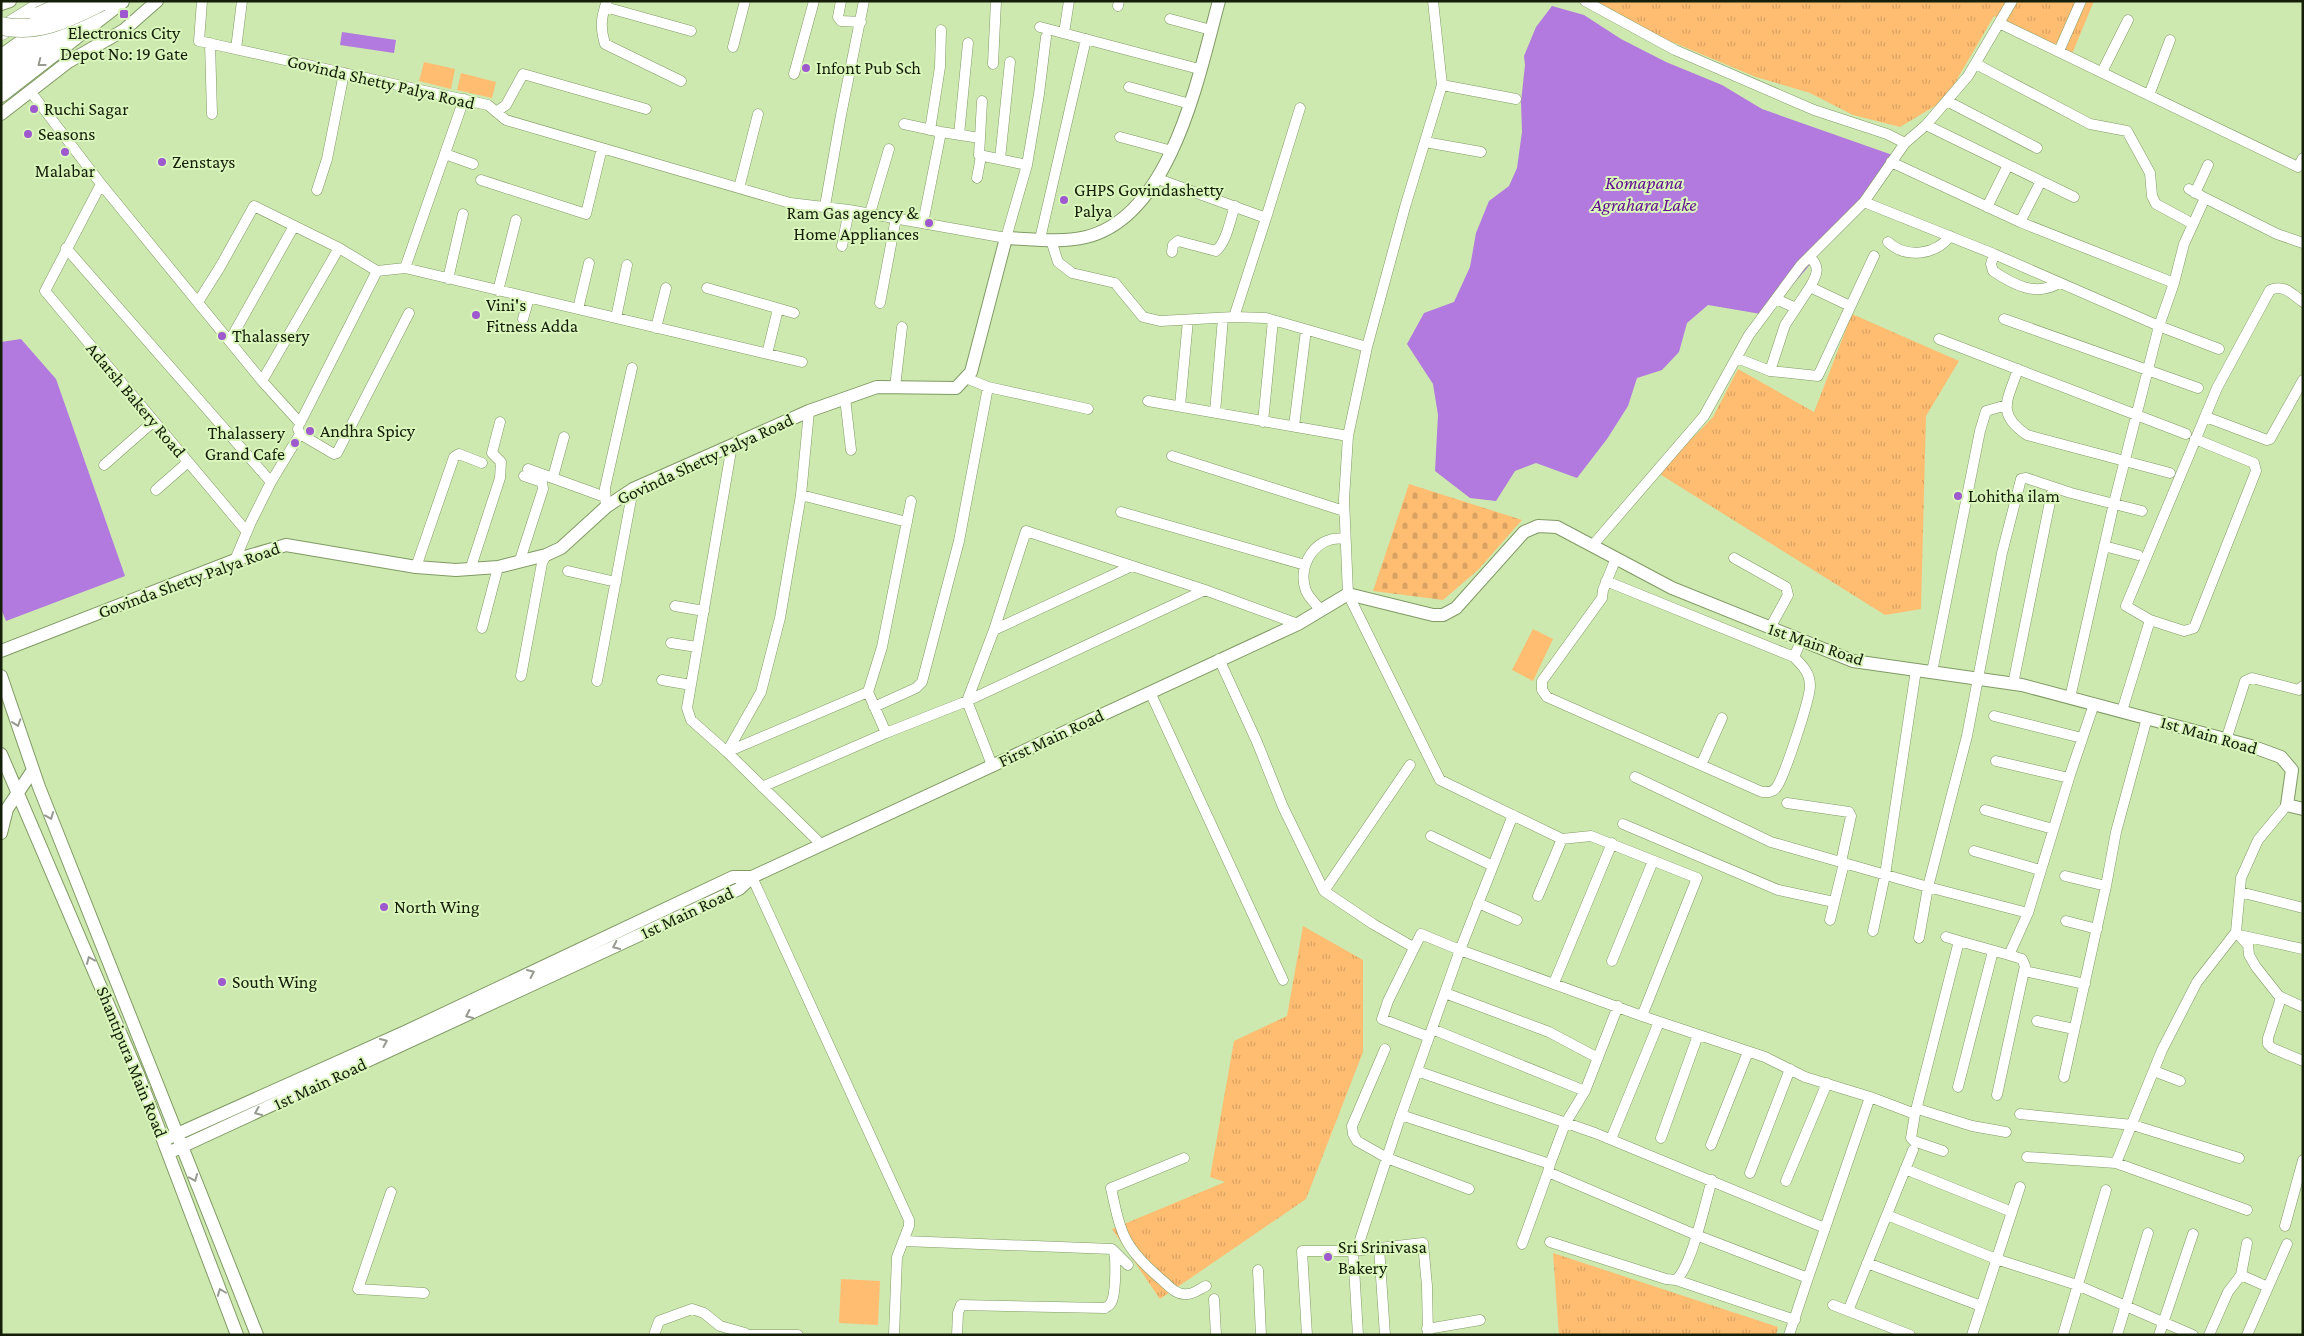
<svg xmlns="http://www.w3.org/2000/svg" width="2304" height="1336" font-family="'Crimson Pro',serif">
<style>
.grass{fill:url(#grass-tufts)}
.cemetery{fill:url(#cemetery-stones)}
.pitch{fill:#ffbd72}
.water{fill:#b279de}
.lines{fill:none;stroke-linecap:round;stroke-linejoin:round}
.minor-casing{stroke:#819a64;stroke-width:11}
.tertiary-casing{stroke:#819a64;stroke-width:14}
.trunk-casing{stroke:#819a64;stroke-width:18}
.motorway-casing{stroke:#819a64;stroke-width:19}
.minor{stroke:#fff;stroke-width:10}
.tertiary{stroke:#fff;stroke-width:12}
.trunk{stroke:#fff;stroke-width:16}
.motorway{stroke:#fff;stroke-width:18}
.motorway-bridge-casing{stroke:#819a64;stroke-width:19;stroke-linecap:butt}
.motorway-bridge{stroke:#fff;stroke-width:18}
.oneway{stroke:#969a90}
.poi-dot{fill:#9e59ce;stroke:#daf6bc;stroke-width:2}
.labels{text-anchor:middle;dominant-baseline:central;stroke-width:4;stroke-linejoin:round;paint-order:stroke}
.poi-label{font-size:18px;fill:#151e09;stroke:#daf6bc;text-anchor:start}
.street-label{font-size:18px;fill:#151e09;stroke:#daf6bc}
.water-label{font-size:19px;font-style:italic;fill:#62118e;stroke:#daf6bc}
</style>
<defs>
<pattern id="grass-tufts" width="24" height="20" patternUnits="userSpaceOnUse" patternTransform="scale(1.25)"><rect width="24" height="20" fill="#ffbd72"/><path d="M3 7l-1-3M5 7V3M7 7l1-3M15 17l-1-3M17 17v-4M19 17l1-3" fill="none" stroke="#daa261"/></pattern>
<pattern id="cemetery-stones" width="16" height="16" patternUnits="userSpaceOnUse" patternTransform="scale(1.25)"><rect width="16" height="16" fill="#ffbd72"/><path d="M2 7V4a2 2 0 0 1 4 0v3zM10 15v-3a2 2 0 0 1 4 0v3z" fill="#daa261"/></pattern>
</defs>
<rect width="100%" height="100%" fill="#cde9b0"/>
<!-- grass -->
<path class="grass" d="M1594,1H2094L2072,54L1994,16L1945,100L1900,127L1853,115L1810,93L1756,77L1665,39Z
M1852,314L1959,361L1926,416L1921,609L1885,615L1658,473L1713,417L1738,369L1814,412Z
M1303,926L1363,960V1052L1306,1199L1160,1299L1112,1229L1225,1182L1210,1177L1234,1041L1287,1016Z
M1553,1253L1778,1327L1776,1335H1559Z"/>
<!-- cemetery -->
<path class="cemetery" d="M1409,484L1522,520L1478,570L1443,600L1373,591Z"/>
<!-- pitch -->
<path class="pitch" d="M424,62L455,69L451,89L419,81Z
M461,73L496,82L492,98L457,90Z
M1533,629L1553,639L1533,681L1512,670Z
M841,1279L880,1281L878,1325L839,1323Z"/>
<!-- water -->
<path class="water" d="M1552,6L1584,15L1621,39L1666,62L1722,85L1762,109L1901,158L1767,315L1708,305L1687,323L1679,352L1662,370L1637,378L1628,406L1607,439L1577,478L1536,463L1515,471L1496,501L1470,498L1435,471L1438,415L1433,384L1407,344L1424,313L1454,302L1470,267L1476,233L1489,201L1509,186L1517,168L1522,132L1521,102L1525,65L1524,56L1536,27Z
M342,32L396,40L394,53L340,45Z
M21,339L56,379L125,576L6,621L1,609V342Z"/>
<g class="lines">
<defs>
<path id="minor" d="M202,1L199,41L488,105L506,120L790,203L849,210L1006,238L1027,165L1039,94L1046,37
M607,1C601,17 600,28 605,44L681,81
M841,1L838,17L841,21L861,22
M1433,1L1442,85L1405,207L1367,347L1348,436L1344,499L1348,594L1440,780L1562,839L1591,836L1697,878L1642,1016L1765,1057L1805,1077L1870,1097L1808,1278L1696,1235L1548,1172L1550,1164
M1585,1L1675,50L1814,110L1887,134L1905,143
M1118,6L1119,1
M605,7L691,31
M1170,19L1211,30
M1999,23L2298,167L2303,158
M1040,27L1199,69
M1064,33L1069,1
M210,43L212,114
M733,47L745,1
M236,49L242,1
M2059,51L2081,1
M993,64L996,1
M1976,64L2090,124L2127,131L2150,173L2152,196L2156,204L2193,224
M2102,72L2128,20
M794,74L814,1
M1442,85L1516,99
M1129,87L1190,104
M30,91L101,184L262,381L300,423L377,271
M2149,95L2170,40
M1947,101L2037,148
M496,112L506,105L523,74L646,109
M904,124L941,132L980,138L979,155L1027,165
M1926,125L1968,76L2012,1
M930,130L940,67L941,30
M959,135L968,43
M1120,137L1172,151
M980,138L982,101
M1425,142L1481,152
M445,154L473,164
M1000,159L1010,62
M1891,162L2020,222L2174,283
M977,178L981,156
M1158,179L1266,218L1234,317
M481,180L586,214L602,148
M101,184L45,291L247,532
M739,188L758,114
M317,190L327,159L344,73
M2195,193L2208,165
M2074,197L1926,125L1905,143L1864,202L1994,254L2159,326L2219,349
M2205,198L2277,234L2303,243
M825,206L841,115L864,1
M1987,207L2008,165
M870,213L889,149
M1266,218L1300,108
M2020,222L2041,181
M923,223L941,132
M1040,239L1086,39
M1051,240L1058,262L1072,273L1115,283L1143,317L1160,321L1234,317L1266,318L1367,347
M1888,242C1906,259 1936,255 1950,236
M842,246L849,210
M66,248L271,482
M1172,252L1173,245L1178,241L1216,251C1227,241 1230,220 1235,206
M1994,254L1991,264L1993,271C2014,285 2036,297 2059,283
M1809,257C1821,266 1817,275 1810,287
M405,268L464,99
M448,279L463,214
M707,288L794,313
M498,291L516,220
M1776,299L1796,308
M198,302L220,267L254,206L339,248L377,271L405,268L802,362
M880,303L896,218
M578,309L589,263
M616,318L627,265
M523,319L529,298
M2004,319L2198,388
M656,328L666,288
M1939,339L2186,434
M230,340L294,226
M767,354L778,309
M1737,358L1770,371L1818,376L1874,256
M2018,369C2008,400 1995,413 2027,435L2170,473
M1770,371L1785,325L1810,287L1850,306
M966,378L988,387L1088,409
M262,381L339,248
M895,387L902,327
M845,398L851,450
M1148,401L1348,436
M1180,406L1188,320
M1215,412L1223,318
M2206,417L2267,440L2270,439L2303,380
M1263,422L1273,320
M1294,426L1306,330
M300,434L334,454L337,453L409,313
M732,445L687,708L691,720L727,752L821,844
M1172,456L1344,511
M104,465L154,421
M528,469L605,497
M553,477L564,437
M156,490L188,462
M801,495L907,522
M606,507L605,488L632,368
M1121,512L1305,565
M1592,546L1704,416L1749,335L1801,265L1864,202
M2104,546L2138,555
M1616,558L1603,590L1602,598L1542,681V690L1547,697L1762,792C1767,792 1772,793 1776,788C1784,778 1810,699 1810,686C1810,673 1803,666 1794,657
M1734,558L1786,587L1788,595L1770,628
M235,560L251,522L271,482L300,434L298,429
M520,560L543,489L542,482L524,476
M416,567L454,457L459,454L482,463
M470,570L500,478L501,462L492,453L500,422
M568,571L616,582
M1606,581L1794,657L1801,641
M675,606L704,611
M1321,610C1316,604 1309,598 1306,591C1296,565 1317,534 1345,539
M2150,620L2126,606L2217,388L2270,290C2284,284 2292,294 2303,302
M482,628L498,567
M994,630L1132,566
M671,643L697,647
M1219,659L1257,742L1283,807L1324,891L1410,765
M1932,672L1980,431L1986,411L2007,405
M521,676L542,563L546,555
M662,680L691,685
M597,681L633,489
M2013,684L2053,487
M1150,692L1283,980
M2070,698L2114,503L2159,326L2174,283L2184,244L2205,198L2189,189
M2094,704L2070,775L2028,913L1928,887L1967,736L2002,553L2021,479L2026,478L2071,493L2142,511
M874,707L916,688L922,682L959,541L988,387
M2122,711L2150,620L2184,631L2194,628L2256,471L2254,463L2195,439
M1994,716L2082,738
M886,733L868,692L882,647L911,501
M2226,740L2245,681L2252,678L2299,690L2303,686
M727,752L761,692L780,618L801,495L809,411
M727,752L868,692
M1996,761L2069,778
M992,765L967,701L994,630L1026,531L1205,590L1298,624
M1701,765L1722,718
M1635,777L1771,842L1844,863
M762,787L886,733L967,701L1205,590
M1787,803L1849,812L1851,816L1841,862
M1985,810L2053,829
M1513,815L1460,950L1642,1016
M1623,824L1778,890L1834,902
M1431,836L1493,866
M1974,851L2040,870
M2065,876L2106,886
M752,877L909,1220V1226L897,1257L894,1335
M1324,891L1373,924L1413,947
M2240,892L2303,908
M1538,896L1562,839
M1478,903L1517,920
M1830,920L1844,863L1928,887L1919,938
M2066,921L2097,929
M1873,931L1885,875L1916,670
M2236,932L2248,945L2249,955L2256,967L2279,996L2280,1001L2268,1038V1044L2272,1048L2303,1061
M2239,935L2303,949
M1946,937L1959,941
M1612,961L1653,861
M2024,971L2085,984
M1554,983L1612,843
M1445,993L1549,1032L1598,1058
M2279,996L2303,1007
M2037,1021L2074,1029
M1432,1029L1585,1091
M1385,1049L1352,1126L1353,1134L1357,1141L1387,1158L1469,1189
M1417,1071L1595,1133L1825,1228
M2154,1071L2180,1081
M2064,1077L2106,886L2116,832L2147,718
M1958,1087L1993,951
M1997,1095L2025,966L2022,959L2009,955
M1870,1097L1915,1114L1911,1138L1914,1141L1943,1151
M1918,1109L1972,1126L2006,1132
M1915,1114L1959,941L2009,955L2028,913
M2020,1114L2133,1125L2239,1158
M1401,1115L1550,1164L1565,1124L1585,1091L1618,1006
M1661,1138L1698,1035
M1611,1139L1659,1022
M1711,1145L1748,1052
M2027,1157L2116,1163L2247,1210
M1184,1158L1111,1188C1121,1235 1124,1248 1162,1280C1170,1287 1177,1296 1188,1294C1194,1294 1201,1288 1206,1286
M2116,1163L2162,1050L2197,982L2236,932L2241,878L2258,840L2287,805
M1905,1169L2012,1212
M1750,1173L1790,1069
M1786,1181L1827,1083
M391,1192L358,1289L424,1293
M1887,1215L1996,1259L2077,1285L2193,1335
M2285,1226L2303,1160
M904,1241L1112,1249L1128,1265
M1550,1242L1666,1279L1676,1280C1692,1266 1705,1203 1712,1180
M1522,1244L1548,1172
M1379,1247L1385,1335
M1357,1249L1398,1124L1460,950L1421,934L1388,1001L1382,1019L1429,1037
M1353,1251L1358,1335
M1867,1263L1981,1306
M1258,1270L1261,1335
M2241,1275L2268,1287
M1676,1280L1795,1320
M1214,1299L1216,1335
M1833,1305L1910,1335
M1848,1311L1913,1150
M1427,1329L1480,1320
M654,1335L659,1321L692,1309L704,1313L720,1326L745,1333
M745,1335H798
M957,1335L958,1313L961,1305L1105,1308C1108,1306 1109,1306 1111,1303C1116,1295 1116,1261 1114,1252
M1307,1335L1302,1251H1353L1423,1243L1427,1286L1428,1335
M1789,1335L1808,1278
M1972,1335L2020,1187
M2063,1335L2106,1190
M2117,1335L2148,1233
M2159,1335L2193,1234
M2209,1335L2228,1292L2241,1275L2247,1243
M2247,1335L2287,1244"/>
<path id="tertiary" d="M1,4L10,1
M1,114L68,62L124,30L157,1
M1,651L235,560L286,545L416,567L456,570L498,567L546,555L561,548L606,507L633,489L809,411L877,387L956,388L971,372L1006,238C1032,239 1061,243 1086,237C1172,216 1199,74 1219,1
M1,676L39,787L257,1335
M1,754L138,1074L237,1335
M1,833L7,809L33,770
M164,1140L405,1032L733,877H752
M168,1153L739,889L752,877L1298,624L1348,594L1433,615H1443L1456,608L1524,532L1538,526L1557,527L1672,588L1853,661L2022,685L2251,746L2281,757L2292,770L2287,805L2303,809"/>
<path id="trunk" d="M1,58L51,22
M1,94L121,1"/>
<path id="motorway" d="M1,31L49,1
M1,74L84,15"/>
</defs>
<!-- minor casing -->
<use href="#minor" class="minor-casing"/>
<!-- tertiary casing -->
<use href="#tertiary" class="tertiary-casing"/>
<!-- trunk casing -->
<use href="#trunk" class="trunk-casing"/>
<!-- motorway casing -->
<use href="#motorway" class="motorway-casing"/>
<!-- minor -->
<use href="#minor" class="minor"/>
<!-- tertiary -->
<use href="#tertiary" class="tertiary"/>
<!-- trunk -->
<use href="#trunk" class="trunk"/>
<!-- motorway -->
<use href="#motorway" class="motorway"/>
<defs>
<path id="motorway-bridge" d="M39,16L73,1
M1,26C39,34 68,18 101,2"/>
</defs>
<!-- motorway-bridge casing -->
<use href="#motorway-bridge" class="motorway-bridge-casing"/>
<!-- motorway-bridge -->
<use href="#motorway-bridge" class="motorway-bridge"/>
</g>
<!-- one-way arrows -->
<defs><path id="oneway-chevron" d="M-2-3.5L2.5 0L-2 3.5" fill="none" stroke-width="1.6" stroke-linecap="round" stroke-linejoin="round" transform="scale(1.25)"/></defs>
<g class="oneway">
<use href="#oneway-chevron" transform="translate(41 63) rotate(142)"/>
<use href="#oneway-chevron" transform="translate(17 723) rotate(71)"/>
<use href="#oneway-chevron" transform="translate(50 816) rotate(68)"/>
<use href="#oneway-chevron" transform="translate(616 946) rotate(155)"/>
<use href="#oneway-chevron" transform="translate(90 960) rotate(-113)"/>
<use href="#oneway-chevron" transform="translate(531 973) rotate(-25)"/>
<use href="#oneway-chevron" transform="translate(469 1015) rotate(155)"/>
<use href="#oneway-chevron" transform="translate(384 1042) rotate(-24)"/>
<use href="#oneway-chevron" transform="translate(258 1112) rotate(156)"/>
<use href="#oneway-chevron" transform="translate(194 1178) rotate(68)"/>
<use href="#oneway-chevron" transform="translate(221 1292) rotate(-111)"/>
</g>
<!-- markers -->
<g class="poi-dot">
<rect x="119" y="9" width="10" height="10" rx="2.5"/>
<circle cx="806" cy="68" r="5"/>
<circle cx="34" cy="109" r="5"/>
<circle cx="28" cy="134" r="5"/>
<circle cx="65" cy="152" r="5"/>
<circle cx="162" cy="162" r="5"/>
<circle cx="1064" cy="200" r="5"/>
<circle cx="929" cy="223" r="5"/>
<circle cx="476" cy="315" r="5"/>
<circle cx="222" cy="336" r="5"/>
<circle cx="310" cy="431" r="5"/>
<circle cx="295" cy="443" r="5"/>
<circle cx="1958" cy="496" r="5"/>
<circle cx="384" cy="907" r="5"/>
<circle cx="222" cy="982" r="5"/>
<circle cx="1328" cy="1257" r="5"/>
</g>
<g class="labels">
<!-- poi labels -->
<g class="poi-label">
<text x="124" y="33" text-anchor="middle">Electronics City<tspan x="124" dy="21">Depot No: 19 Gate</tspan></text>
<text x="816" y="68">Infont Pub Sch</text>
<text x="44" y="109">Ruchi Sagar</text>
<text x="38" y="134">Seasons</text>
<text x="172" y="162">Zenstays</text>
<text x="65" y="171" text-anchor="middle">Malabar</text>
<text x="1074" y="190">GHPS Govindashetty<tspan x="1074" dy="21">Palya</tspan></text>
<text x="919" y="213" text-anchor="end">Ram Gas agency &amp;<tspan x="919" dy="21">Home Appliances</tspan></text>
<text x="486" y="305">Vini's<tspan x="486" dy="21">Fitness Adda</tspan></text>
<text x="232" y="336">Thalassery</text>
<text x="320" y="431">Andhra Spicy</text>
<text x="285" y="433" text-anchor="end">Thalassery<tspan x="285" dy="21">Grand Cafe</tspan></text>
<text x="1968" y="496">Lohitha ilam</text>
<text x="394" y="907">North Wing</text>
<text x="232" y="982">South Wing</text>
<text x="1338" y="1247">Sri Srinivasa<tspan x="1338" dy="21">Bakery</tspan></text>
</g>
<!-- street labels -->
<g class="street-label">
<text transform="translate(381 82) rotate(13)">Govinda Shetty Palya Road</text>
<text transform="translate(136 400) rotate(50)">Adarsh Bakery Road</text>
<text transform="translate(705 459) rotate(-25)">Govinda Shetty Palya Road</text>
<text transform="translate(189 580) rotate(-20)">Govinda Shetty Palya Road</text>
<text transform="translate(1816 644) rotate(19)">1st Main Road</text>
<text transform="translate(2209 735) rotate(16)">1st Main Road</text>
<text transform="translate(1051 738) rotate(-25)">First Main Road</text>
<text transform="translate(687 913) rotate(-25)">1st Main Road</text>
<text transform="translate(132 1062) rotate(68)">Shantipura Main Road</text>
<text transform="translate(320 1084) rotate(-25)">1st Main Road</text>
</g>
<!-- water labels -->
<g class="water-label">
<text x="1644" y="182">Komapana<tspan x="1644" dy="22">Agrahara Lake</tspan></text>
</g>
</g>
<!-- border -->
<rect width="2304" height="1336" fill="none" stroke="#151e09" stroke-width="5"/>
</svg>
